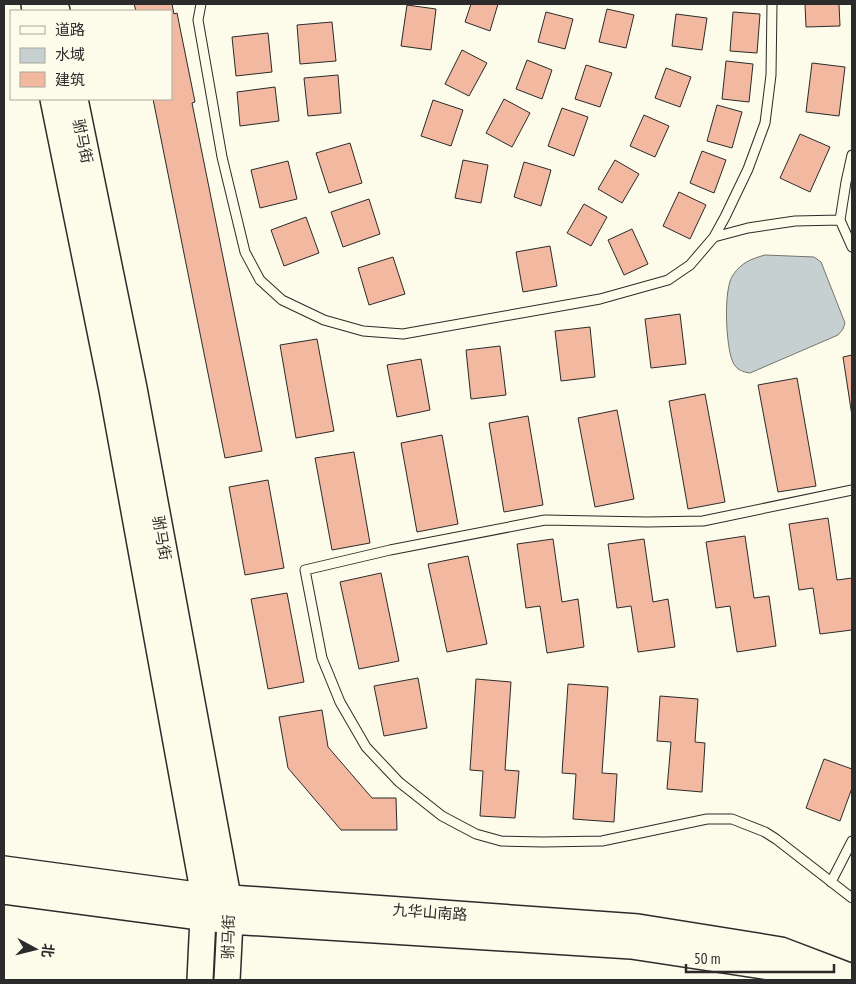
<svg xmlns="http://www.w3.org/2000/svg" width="856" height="984" font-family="'PT Sans Narrow','Noto Sans SC',sans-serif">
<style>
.water{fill:#c7d0d0;stroke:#74746e}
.building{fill:#f2b8a0;stroke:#2b2b2b}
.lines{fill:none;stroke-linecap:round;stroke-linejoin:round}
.service-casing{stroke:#2b2b2b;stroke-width:11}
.secondary-casing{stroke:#2b2b2b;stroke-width:28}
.service{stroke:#fdfbea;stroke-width:9}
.secondary{stroke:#fdfbea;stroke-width:25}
.labels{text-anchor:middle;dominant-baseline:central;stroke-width:4;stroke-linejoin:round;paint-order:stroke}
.street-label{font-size:15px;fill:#2b2b2b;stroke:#fdfbea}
</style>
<rect width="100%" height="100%" fill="#fdfbea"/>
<!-- water -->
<path class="water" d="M765,255L814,257L821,262L845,323L843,329L838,335L750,373C742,372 735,369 732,360C726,344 723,289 733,275C742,262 751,259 765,255Z"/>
<!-- building -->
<path class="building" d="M134,4H172L174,14L177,13L195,102L192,103L262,451L225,458L153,99H171V11H136Z
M471,4H498L490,31L465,22Z
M805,4H839L840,26L806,27Z
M407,5L436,9L431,50L401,46Z
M607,9L634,15L626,48L599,42Z
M546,12L573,19L565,49L538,42Z
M733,12L760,14L757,53L730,51Z
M676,14L707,18L702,50L672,46Z
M332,22L336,61L300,64L297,25Z
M268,33L272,72L236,76L232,37Z
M462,50L487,63L469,96L445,84Z
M527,60L552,70L542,99L516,89Z
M726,61L753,64L749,102L722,99Z
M812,63L845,67L839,116L806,112Z
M586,65L612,73L600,107L575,99Z
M666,68L691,77L680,107L655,98Z
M338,75L341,113L308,116L304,78Z
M275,87L279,121L240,126L237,92Z
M504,99L530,113L512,147L486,133Z
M433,100L463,110L451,146L421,136Z
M717,105L742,112L732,148L707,141Z
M562,108L588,117L574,156L548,146Z
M644,115L669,126L655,157L630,146Z
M800,134L830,147L810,192L780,178Z
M350,143L362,183L329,193L316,153Z
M702,151L726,160L714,193L690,183Z
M463,160L488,165L481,203L455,198Z
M615,160L639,174L622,203L598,189Z
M288,161L297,199L260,208L251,170Z
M524,162L551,170L541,206L514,197Z
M679,192L706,205L690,239L663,226Z
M369,199L380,234L343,247L331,212Z
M584,204L607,217L591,246L567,233Z
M306,217L319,253L284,266L271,230Z
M632,229L648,264L624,275L608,240Z
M550,246L557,286L523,292L516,252Z
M393,257L405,294L369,305L358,268Z
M680,314L686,364L651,368L645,319Z
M590,327L595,377L561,381L555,331Z
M317,339L334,431L296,438L280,345Z
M500,346L506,395L471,399L466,350Z
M852,355V416L843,357Z
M421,359L430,410L397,417L387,365Z
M797,378L816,486L778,492L758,385Z
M705,394L725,502L688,509L669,401Z
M617,410L634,499L595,507L578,418Z
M528,416L543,505L504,512L489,423Z
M442,435L458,524L417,532L401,443Z
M354,452L370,543L332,550L315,458Z
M268,480L284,568L245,575L229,487Z
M828,518L837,580L852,578V630L820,634L813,588L799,590L789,524Z
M745,536L754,598L769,596L776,646L737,652L730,606L716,608L706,542Z
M553,539L562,602L578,599L584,647L547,653L540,606L526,608L517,544Z
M644,539L653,602L668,599L675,647L638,652L631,606L617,608L608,544Z
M468,556L487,644L447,652L428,564Z
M381,573L399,661L359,669L340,582Z
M287,593L304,682L268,689L251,599Z
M418,678L427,728L384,736L374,686Z
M476,679L511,682L505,770L519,771L515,818L480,816L483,771L470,770Z
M568,684L608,687L602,773L617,774L614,822L573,819L576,774L562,773Z
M660,696L698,699L695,742L705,743L702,792L667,789L671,742L657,741Z
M322,710L328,747L372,798H396L397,830H341L288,768L279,717Z
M824,759L852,769V788L840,821L806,808Z"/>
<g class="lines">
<defs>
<path id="service" d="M201,4L198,20L222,157L245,252L260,280L282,300L324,320L363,331L403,334L600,299L668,280L690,265L714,237L725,217L748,169L765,123L771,75L772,4
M840,220L846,182L852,155
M714,237L748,228L795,221L840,220L852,247
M852,490L703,521L647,522L545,520L390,550L305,570L322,658L340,702L366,747L399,782L442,816L476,834L501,841L543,842L602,841L707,819H732L765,832L776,839L852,898
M831,882L852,841"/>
<path id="secondary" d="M34,4L35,11
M55,4L57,11
M53,99L112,390L204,896L200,980
M75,99L134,388L228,897L230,921L227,980
M4,869L204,896L638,927L781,950L852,977
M4,891L230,921L631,946L777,968L810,980"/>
</defs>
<!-- service casing -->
<use href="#service" class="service-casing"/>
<!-- secondary casing -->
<use href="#secondary" class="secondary-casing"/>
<!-- service -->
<use href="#service" class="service"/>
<!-- secondary -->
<use href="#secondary" class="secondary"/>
</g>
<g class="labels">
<!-- street labels -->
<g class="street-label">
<text transform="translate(83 141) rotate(78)">驸马街</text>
<text transform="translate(162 538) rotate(80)">驸马街</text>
<text transform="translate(430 912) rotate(4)">九华山南路</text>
<text transform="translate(228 937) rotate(-89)">驸马街</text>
</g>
</g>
<!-- border -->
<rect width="856" height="984" fill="none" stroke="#2b2b2b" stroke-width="10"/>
<!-- legend -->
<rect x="10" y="10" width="162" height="90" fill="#fdfbea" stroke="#a9a89e"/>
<rect x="20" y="26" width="25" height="8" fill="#fdfbea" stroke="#a9a89e"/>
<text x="55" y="35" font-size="15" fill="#2b2b2b">道路</text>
<rect x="20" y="48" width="25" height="15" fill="#c7d0d0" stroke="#a9a89e"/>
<text x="55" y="60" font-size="15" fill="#2b2b2b">水域</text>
<rect x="20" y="72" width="25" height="15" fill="#f2b8a0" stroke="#a9a89e"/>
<text x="55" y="85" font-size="15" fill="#2b2b2b">建筑</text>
<!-- north arrow -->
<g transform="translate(35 949) rotate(97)" stroke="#fdfbea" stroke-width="4" paint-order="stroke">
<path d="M0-4L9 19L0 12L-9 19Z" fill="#2b2b2b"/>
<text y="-8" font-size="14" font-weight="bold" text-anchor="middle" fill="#2b2b2b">北</text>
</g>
<!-- scale -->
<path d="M686 964v8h148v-8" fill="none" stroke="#2b2b2b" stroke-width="2.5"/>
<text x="694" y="964" font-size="15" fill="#2b2b2b" stroke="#fdfbea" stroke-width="4" paint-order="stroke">50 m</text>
</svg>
